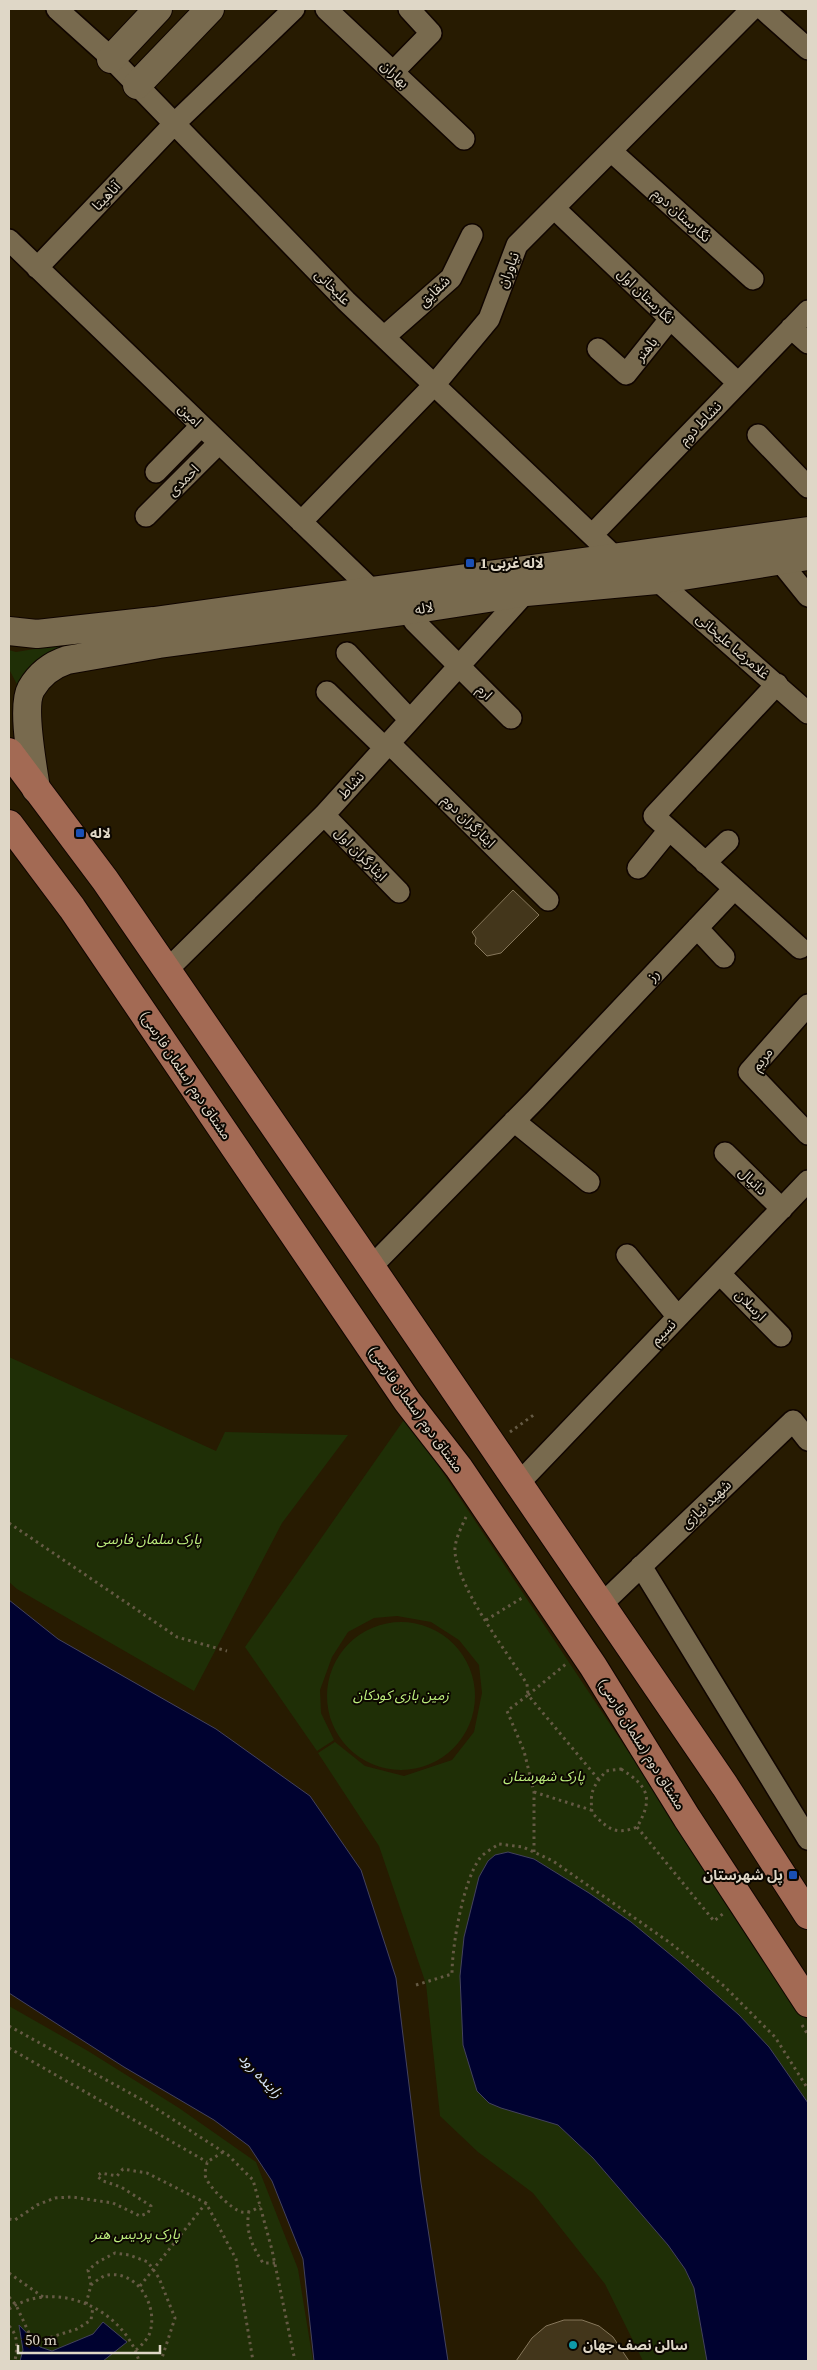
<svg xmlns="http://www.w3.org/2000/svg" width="817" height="2370" font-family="'Source Serif 4','Noto Sans Arabic',serif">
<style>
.green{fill:#1f2f06}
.water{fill:#000230;stroke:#43425d}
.building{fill:#43361b;stroke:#86775b}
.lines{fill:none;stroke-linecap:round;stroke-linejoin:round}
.street-casing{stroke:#100500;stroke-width:24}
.secondary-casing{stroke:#100500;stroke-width:30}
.primary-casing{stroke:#100500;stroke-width:30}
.path{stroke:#655a44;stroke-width:3;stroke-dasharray:2.5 4;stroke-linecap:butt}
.street{stroke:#786a4e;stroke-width:21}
.secondary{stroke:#786a4e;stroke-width:28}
.primary{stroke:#a36a54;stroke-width:28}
.transit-dot{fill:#1a4fb4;stroke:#0c0701;stroke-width:2}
.culture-dot{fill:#0f9aa8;stroke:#0c0701;stroke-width:2}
.labels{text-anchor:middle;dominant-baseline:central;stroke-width:4;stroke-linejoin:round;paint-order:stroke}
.street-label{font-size:14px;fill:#dfd7c7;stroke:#0c0701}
.poi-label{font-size:14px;font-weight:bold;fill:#dfd7c7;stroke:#0c0701;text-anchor:start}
.park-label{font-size:14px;font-style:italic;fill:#bdee7d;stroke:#0c0701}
.water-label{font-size:15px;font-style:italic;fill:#d5e3f6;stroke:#0c0701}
</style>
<rect width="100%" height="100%" fill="#271b01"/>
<!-- green -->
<path class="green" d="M144,631L23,696L9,669V650L16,652Z
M9,1357L216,1451L225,1432L348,1435L282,1523L194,1691L17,1589L9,1582Z
M406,1417L808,2022V2103C741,1998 638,1924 534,1859L463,2045L477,2091L558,2125L593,2158L668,2245L685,2269L694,2289L707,2361H643L605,2284L533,2193L478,2152L440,2116L426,1984L379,1846L318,1753L335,1742L365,1766L404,1776L452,1760L474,1732L482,1693L479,1665L459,1640L431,1622L397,1616L374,1618L348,1632L332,1657L320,1690L321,1713L334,1740L317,1751L245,1647Z
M327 1696a74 74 0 1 1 148 0a74 74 0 1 1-148 0Z
M9,2006L88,2051L179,2108L256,2162L298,2269L313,2361H9Z"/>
<!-- water -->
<path class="water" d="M9,1600L58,1639L216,1729L310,1796L361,1870L396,1978L421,2183L448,2361H314L303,2259L272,2181L249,2146L214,2120L124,2067L9,1993Z
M508,1852L534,1859L589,1893L631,1922L683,1965L739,2015L769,2047L808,2103V2361H707L694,2288L685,2269L668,2245L593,2158L558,2125L501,2108L489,2103L477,2091L463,2045L460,1976L464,1937L479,1877L488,1861L495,1855Z
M103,2322L127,2342L103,2361H20L23,2350L19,2325L40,2347L52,2351L93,2334Z"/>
<!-- building -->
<path class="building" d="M513,890L539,915L501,953L487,956L475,944L476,938L472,932Z
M564,2320H582L599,2326L613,2337L629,2361H516L532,2338L546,2326Z"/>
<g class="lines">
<defs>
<path id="street" d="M57,9L107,54L346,301L616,558
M326,9L464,139
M763,9L808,49
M393,72L431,33L409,9
M611,151L753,279
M554,208L738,383
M9,240L372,590
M37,268L174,124L294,9
M791,328L808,343
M384,337L451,278L472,235
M598,349L626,374L670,319
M758,435L808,487
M156,472L201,426
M146,516L219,443
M301,522L435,384L489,319L517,245L752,9
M592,535L808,311
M779,560L808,596
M657,580L808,713
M414,621L511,718
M347,653L410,720
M777,684L654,816L800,948
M327,692L385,748
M389,743L548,900
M324,815L399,892
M705,863L728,841
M638,868L669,830
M697,928L724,957
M167,970L324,815L526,592
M808,1005L749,1072L808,1134
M514,1121L589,1182
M725,1153L782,1209
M627,1255L678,1317
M371,1267L536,1099L734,889
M720,1274L781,1336
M519,1483L808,1181
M641,1566L808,1839
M601,1605L793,1421L808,1440"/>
<path id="secondary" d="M111,59L158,9
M137,85L210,9
M9,631L37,634L154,621L808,531
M36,789C33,767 21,707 31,689C39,675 52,665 67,660L159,644L404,611L526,592L657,580L808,556"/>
<path id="primary" d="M9,752L105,880L371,1267L725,1786L808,1915
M9,824L72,908L407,1401L459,1468L593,1666L687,1818L808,2003"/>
</defs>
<!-- street casing -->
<use href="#street" class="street-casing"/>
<!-- secondary casing -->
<use href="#secondary" class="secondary-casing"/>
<!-- primary casing -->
<use href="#primary" class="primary-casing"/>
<!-- path -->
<path class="path" d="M510,1432L535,1414
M466,1517C461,1528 454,1541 455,1553C461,1593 505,1649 527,1684L528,1695
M9,1523L177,1637L227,1651
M486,1620L522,1598
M528,1695L566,1664
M621,1769C648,1786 654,1798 637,1827C614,1836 608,1828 592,1813C590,1791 592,1788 606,1771Z
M534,1792L591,1810
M637,1827L714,1921L724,1913
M534,1852V1792L524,1751L507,1711L528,1695L599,1780
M416,1985L452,1974C452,1946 463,1881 480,1858C484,1853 493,1848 499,1844L523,1847L553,1861L669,1942L724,1986L775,2037L808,2089
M802,2025L808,2035
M9,2026L146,2102L228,2155L253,2180L272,2250L295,2361
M9,2048L207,2162
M223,2152L207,2162C207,2165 205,2170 205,2174C205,2184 232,2210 242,2212C248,2213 255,2210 260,2206
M249,2211C245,2231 252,2246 263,2263H275
M9,2219L15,2220L37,2205L55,2198L72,2197L113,2203L140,2216L148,2213L151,2206L121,2187L103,2181L97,2176L101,2173L117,2176L123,2169L147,2173L206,2203L236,2259L253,2361
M9,2273L43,2297
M91,2285L88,2270L98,2262L115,2253L129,2255L148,2262L159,2278L175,2318L161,2361
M140,2286L206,2203
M9,2297L16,2305L29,2333L42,2340L77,2329L91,2320L93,2307
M86,2304L91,2285C96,2281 102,2276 108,2275C136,2271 156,2302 151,2328C150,2337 143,2344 136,2350
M9,2309C56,2278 124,2309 139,2361
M9,2326C19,2336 17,2348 15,2361"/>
<!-- street -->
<use href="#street" class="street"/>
<!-- secondary -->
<use href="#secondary" class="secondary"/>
<!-- primary -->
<use href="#primary" class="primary"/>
</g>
<!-- markers -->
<g class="transit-dot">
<rect x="465" y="558" width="10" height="10" rx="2.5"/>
<rect x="75" y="828" width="10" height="10" rx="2.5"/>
<rect x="788" y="1870" width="10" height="10" rx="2.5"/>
</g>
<circle class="culture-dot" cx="573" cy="2345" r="5"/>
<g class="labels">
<!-- street labels -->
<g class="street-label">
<text transform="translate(395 74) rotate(43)">بهاران</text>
<text transform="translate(106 196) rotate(-46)">آناهیتا</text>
<text transform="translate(682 215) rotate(42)">نگارستان دوم</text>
<text transform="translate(508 270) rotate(-69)">نیاوران</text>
<text transform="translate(333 287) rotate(45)">علیخانی</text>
<text transform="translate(434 291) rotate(-44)">شقایق</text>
<text transform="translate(646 296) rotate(44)">نگارستان اول</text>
<text transform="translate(646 349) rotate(-51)">باهنر</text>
<text transform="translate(190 415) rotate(44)">امین</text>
<text transform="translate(700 423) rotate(-46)">نشاط دوم</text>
<text transform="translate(183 480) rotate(-45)">احمدی</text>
<text transform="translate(424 608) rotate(-9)">لاله</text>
<text transform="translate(733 646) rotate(41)">غلامرضا علیخانی</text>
<text transform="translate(485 692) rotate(45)">ارم</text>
<text transform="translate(351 785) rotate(-48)">نشاط</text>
<text transform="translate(469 821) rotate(45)">ایثارگران دوم</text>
<text transform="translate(361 854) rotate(46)">ایثارگران اول</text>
<text transform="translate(653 975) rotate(-47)">رز</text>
<text transform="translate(762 1059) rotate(-53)">مریم</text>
<text transform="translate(186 1075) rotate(56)">مشتاق دوم (سلمان فارسی)</text>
<text transform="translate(753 1181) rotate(44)">دانیال</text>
<text transform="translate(751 1305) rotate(46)">ارسلان</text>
<text transform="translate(663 1332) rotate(-46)">نسیم</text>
<text transform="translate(416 1409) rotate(54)">مشتاق دوم (سلمان فارسی)</text>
<text transform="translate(706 1504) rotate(-44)">شهید نیازی</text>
<text transform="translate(642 1744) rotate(58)">مشتاق دوم (سلمان فارسی)</text>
</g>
<!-- poi labels -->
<g class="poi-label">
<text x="480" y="563">لاله غربی 1</text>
<text x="90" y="833">لاله</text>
<text x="783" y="1875" text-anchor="end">پل شهرستان</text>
<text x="583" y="2345">سالن نصف جهان</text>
</g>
<!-- park labels -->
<g class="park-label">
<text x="149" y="1539">پارک سلمان فارسی</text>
<text x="401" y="1695">زمین بازی کودکان</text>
<text x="544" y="1776">پارک شهرستان</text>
<text x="136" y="2234">پارک پردیس هنر</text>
</g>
<!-- water labels -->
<g class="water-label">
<text transform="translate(261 2075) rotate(47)">زاینده رود</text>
</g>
</g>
<!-- border -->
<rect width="817" height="2370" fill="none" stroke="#dfd7c7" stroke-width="20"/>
<!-- scale -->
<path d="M18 2345v8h142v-8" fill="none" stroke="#dfd7c7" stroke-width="2.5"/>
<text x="25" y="2345" font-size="15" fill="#dfd7c7" stroke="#0c0701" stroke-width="4" paint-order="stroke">50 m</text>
</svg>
